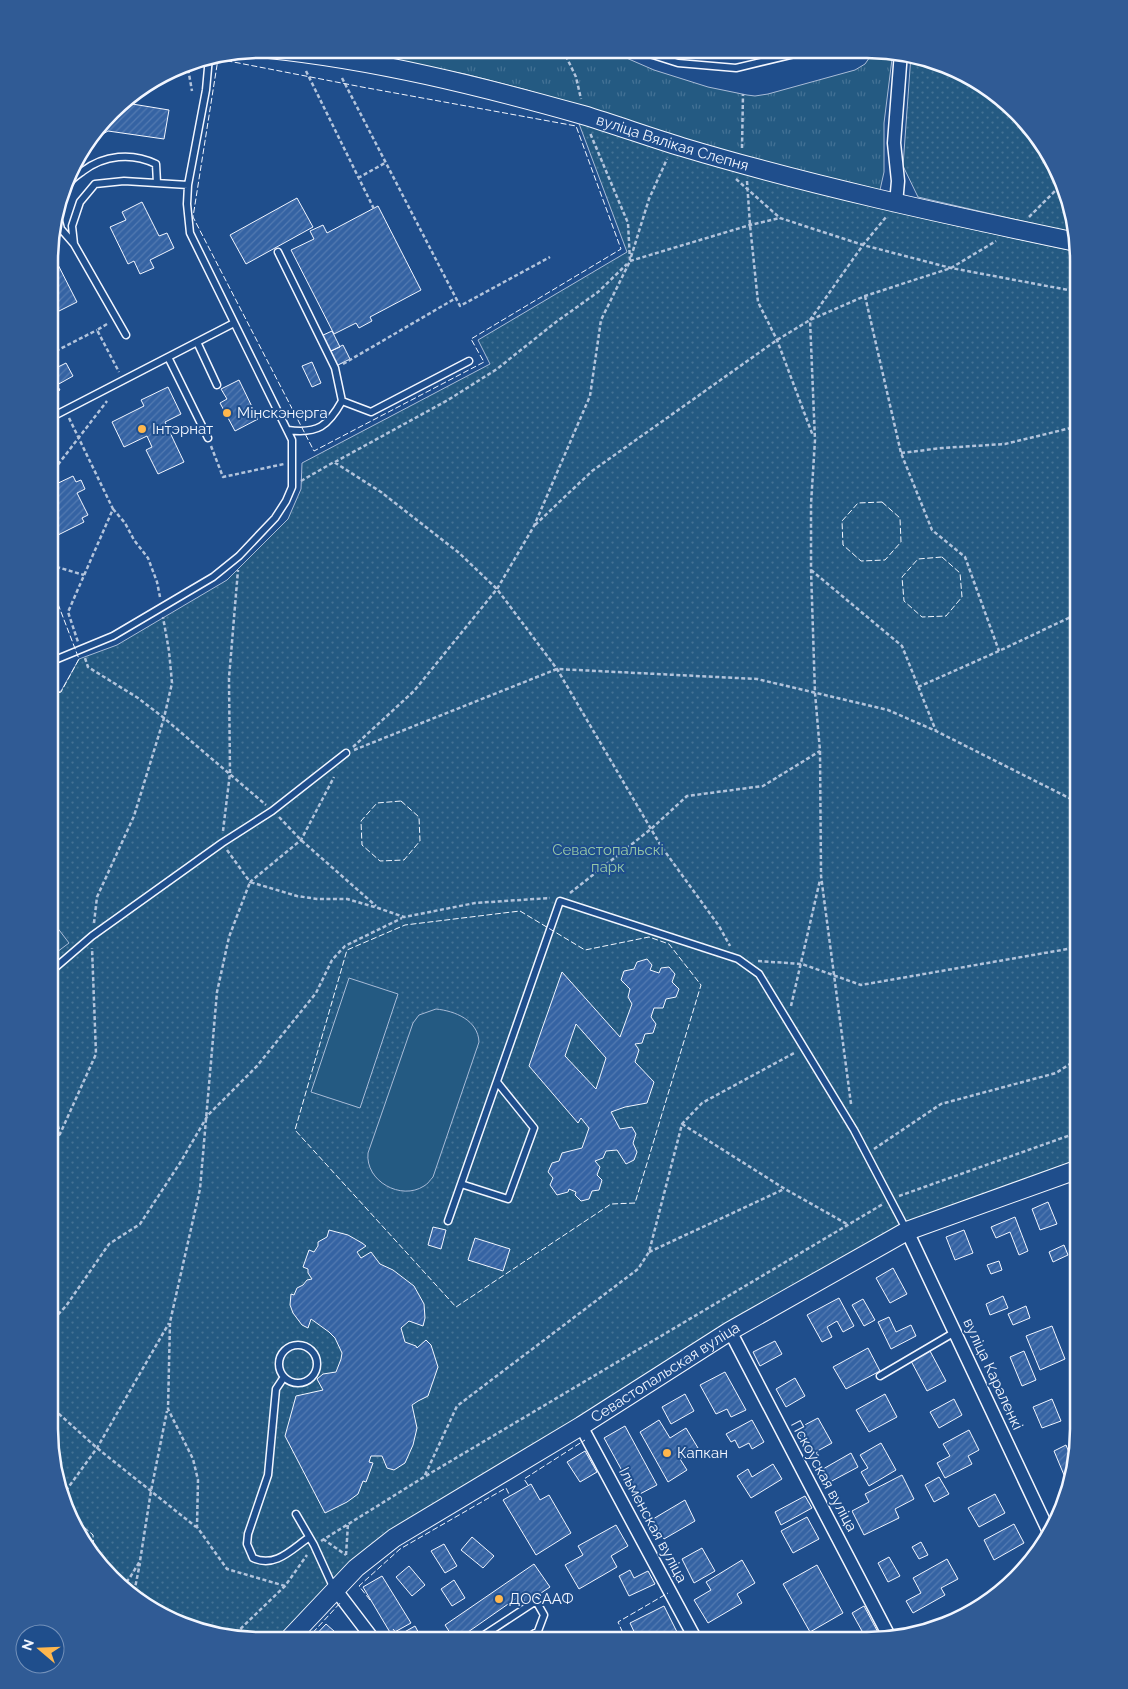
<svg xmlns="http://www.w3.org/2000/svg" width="1128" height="1689" font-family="Raleway,sans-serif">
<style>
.grass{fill:url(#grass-tufts);stroke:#a8bbd7}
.park{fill:url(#park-dots);stroke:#a8bbd7}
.garden{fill:#245a82;stroke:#a8bbd7}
.building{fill:url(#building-hatch);stroke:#f2f6ff;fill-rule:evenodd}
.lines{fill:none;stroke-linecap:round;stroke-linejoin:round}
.lane-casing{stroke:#f2f6ff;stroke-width:9}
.street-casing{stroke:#f2f6ff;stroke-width:15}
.secondary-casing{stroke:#f2f6ff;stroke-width:20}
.path{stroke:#b3c4dc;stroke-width:2.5;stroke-dasharray:4 2.5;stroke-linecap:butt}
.lane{stroke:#1f4e8c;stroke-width:6}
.street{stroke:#1f4e8c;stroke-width:12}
.secondary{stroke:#1f4e8c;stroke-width:18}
.fence{stroke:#f2f6ff;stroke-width:1;stroke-dasharray:6 2.5;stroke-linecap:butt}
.poi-dot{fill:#ffb74d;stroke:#1f4e8c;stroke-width:2}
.labels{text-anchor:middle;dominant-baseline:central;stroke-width:4;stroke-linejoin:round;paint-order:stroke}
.street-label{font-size:15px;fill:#f2f6ff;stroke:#1f4e8c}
.poi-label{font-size:15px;fill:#f2f6ff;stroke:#1f4e8c;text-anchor:start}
.park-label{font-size:15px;fill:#97c8a6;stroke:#1f4e8c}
.rim{fill:none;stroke:#f2f6ff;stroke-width:2.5}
</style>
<defs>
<pattern id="grass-tufts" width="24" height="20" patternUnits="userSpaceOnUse" patternTransform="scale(1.25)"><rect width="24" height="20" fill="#245a82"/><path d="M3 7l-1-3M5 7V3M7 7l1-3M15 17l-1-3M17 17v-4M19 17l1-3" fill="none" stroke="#447295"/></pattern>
<pattern id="park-dots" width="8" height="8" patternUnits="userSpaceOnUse" patternTransform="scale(1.25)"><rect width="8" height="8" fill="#245a82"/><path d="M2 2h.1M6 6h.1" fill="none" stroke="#447295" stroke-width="1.8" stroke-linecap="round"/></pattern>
<pattern id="building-hatch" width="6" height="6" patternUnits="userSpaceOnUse" patternTransform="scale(1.25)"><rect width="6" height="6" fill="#3563a3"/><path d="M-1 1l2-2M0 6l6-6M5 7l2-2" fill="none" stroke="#537ab1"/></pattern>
</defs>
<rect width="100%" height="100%" fill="#1f4e8c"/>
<!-- grass -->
<path class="grass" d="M350,49L608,50L654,70L708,87L747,95L755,96L768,94L855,70L865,64L874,51H893L884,123V172L880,190L748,158L682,140L527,90L465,74L349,52Z"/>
<!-- park -->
<path class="park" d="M911,55L949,65L996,92L1035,131L1063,179L1074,233L918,197L903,166Z
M578,121L845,200L953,225L1078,252L1079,260V1161L907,1227L335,1578L279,1639L233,1638L179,1624L132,1597L93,1558L65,1510L49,1429L50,695L61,691L79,659L117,645L227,580L288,519L301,489L302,463L490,364L478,340L627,252Z"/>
<!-- garden -->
<path class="garden" d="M50,918L69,943L49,958Z
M349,978L398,994L360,1108L311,1092Z
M436,1009C455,1011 478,1020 479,1042L433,1177C430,1180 428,1184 424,1186C401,1201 365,1181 368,1153L413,1023L419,1015Z"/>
<!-- building -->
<path class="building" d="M120,102L169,110L164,139L108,131L86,144Z
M297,198L313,227L246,264L230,235Z
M142,202L159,236L167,233L174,248L150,260L154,268L140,274L134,261L128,264L110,227L126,220L122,212Z
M378,206L421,290L370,317L372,321L359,328L356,323L334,334L291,250L314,239L310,231L323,225L327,233Z
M51,251L77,302L51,315H50Z
M332,331L340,347L329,352L321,336Z
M343,345L350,359L336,366L329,352Z
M50,354L58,367L66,363L73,376L57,385L60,390L50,395Z
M312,362L321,383L312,387L302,366Z
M239,380L258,419L235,431L220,403L227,399L221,389Z
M168,387L181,414L165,422L184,462L158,474L146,450L152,447L147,436L124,447L112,422L144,406L141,400Z
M73,476L76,482L81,480L85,489L77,493L88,515L82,518L84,522L50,539V487Z
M647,959L652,965L650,970L659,973L661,968L669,967L675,974L672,982L679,989L676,997L666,999L663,1008H654L651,1017L656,1024L653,1033L645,1034L642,1043L635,1044L639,1050L635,1062L654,1082L647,1103L625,1107L611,1112L620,1129L632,1127L636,1134L633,1143L637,1152L634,1160L626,1164L617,1150L606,1151L603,1158L595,1161L600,1167L597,1175L602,1180L599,1190L592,1191L589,1199L581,1201L575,1195L576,1192L569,1189L568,1192L557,1195L550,1185L553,1178L548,1172L552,1163L559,1161L562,1153L582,1148L589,1128L581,1118L578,1123L529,1066L562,972L620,1037L632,1004L628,997L630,989L621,980L624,971L634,969L637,962ZM576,1024L606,1058L596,1089L565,1056Z
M1048,1202L1057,1224L1040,1230L1032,1209Z
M1015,1217L1028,1251L1019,1255L1010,1232L996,1238L991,1227Z
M433,1227L446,1230L441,1249L428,1245Z
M329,1230L348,1235L362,1243L366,1246L357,1252L361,1258L371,1252L380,1264L393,1270L414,1286L424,1304L425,1318L423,1326L409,1321L401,1328L405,1342L416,1346L417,1348L426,1340L431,1345L438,1367L428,1396L418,1401L412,1405L417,1428L413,1445L405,1463L394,1470L387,1468L382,1456H371L369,1462L373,1463L366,1482L363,1481L358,1494L347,1502L325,1513L285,1436L296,1396L323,1390L317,1379L323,1374L336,1372L341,1359L342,1353L335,1338L329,1332L311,1319L308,1328L302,1325L293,1313L290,1305L291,1294L294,1295L297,1288L303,1285L307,1280L312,1279L308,1273V1269L303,1267L309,1250L314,1252L318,1246V1242L327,1237Z
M964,1230L973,1253L955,1260L946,1237Z
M475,1238L510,1249L503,1271L468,1260Z
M1064,1245L1068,1255L1053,1262L1049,1252Z
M999,1261L1002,1270L991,1274L987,1265Z
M893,1268L907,1294L890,1303L876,1278Z
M1003,1296L1008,1308L990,1315L986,1304Z
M839,1298L854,1326L843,1332L837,1321L827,1327L832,1337L822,1342L807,1315Z
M863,1299L875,1320L864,1326L852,1305Z
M1026,1306L1030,1318L1013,1325L1008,1314Z
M889,1317L896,1332L911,1325L916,1336L891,1349L878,1322Z
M1052,1326L1065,1359L1040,1370L1026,1336Z
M775,1341L782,1354L760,1366L753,1352Z
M868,1348L880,1371L846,1389L833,1367Z
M930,1351L946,1381L927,1391L911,1361Z
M1024,1351L1036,1380L1022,1386L1010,1357Z
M725,1372L746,1410L731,1417L727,1409L716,1414L700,1385Z
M795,1378L805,1396L786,1407L776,1389Z
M685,1394L694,1411L671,1424L662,1407Z
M885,1394L897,1417L869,1432L856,1410Z
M954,1399L962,1415L939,1428L930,1412Z
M1052,1399L1061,1421L1042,1428L1033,1407Z
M818,1418L832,1443L810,1455L797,1429Z
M659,1420L670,1438L686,1428L698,1448L680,1459L687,1470L668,1482L640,1432Z
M752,1420L764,1442L752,1449L749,1443L739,1448L735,1440L731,1442L726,1434Z
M625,1426L657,1485L636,1496L604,1438Z
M969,1430L979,1450L968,1456L972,1464L945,1478L937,1463L950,1456L943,1444Z
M881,1443L896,1470L869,1486L861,1472L868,1468L860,1455Z
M1066,1445L1074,1465L1073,1471L1064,1475L1054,1451Z
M585,1451L597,1472L580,1482L567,1462Z
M851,1453L858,1467L830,1482L823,1469Z
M773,1464L782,1479L751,1498L737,1476L748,1469L752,1477Z
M902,1475L914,1499L895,1509L899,1518L864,1535L852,1511L869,1502L865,1494Z
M939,1477L949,1494L934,1502L925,1485Z
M531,1484L540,1500L549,1495L571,1533L536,1555L503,1500Z
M995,1494L1005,1513L979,1527L968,1508Z
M805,1496L812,1508L781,1525L775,1512Z
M685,1500L695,1521L664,1539L653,1519Z
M807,1517L819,1539L793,1553L781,1531Z
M1014,1524L1024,1543L994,1560L984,1540Z
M616,1525L628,1546L611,1556L617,1567L579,1589L565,1565L583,1555L578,1546Z
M472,1537L494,1556L483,1568L461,1550Z
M921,1542L928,1555L919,1559L912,1547Z
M444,1544L457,1566L445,1573L431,1551Z
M702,1548L715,1571L694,1583L682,1559Z
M889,1557L900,1576L888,1582L878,1563Z
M947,1559L958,1579L941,1588L945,1595L913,1613L906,1601L921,1593L913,1578Z
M742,1560L755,1583L737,1594L742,1603L708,1623L694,1600L711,1590L706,1582Z
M534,1564L550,1587L526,1603L521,1595L458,1639H454L445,1625Z
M817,1565L843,1613L810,1632L783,1584Z
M409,1566L425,1585L412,1596L396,1577Z
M630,1570L634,1578L648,1571L655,1584L629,1596L619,1576Z
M382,1576L411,1623L391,1634L363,1587Z
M454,1580L465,1598L452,1606L441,1589Z
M664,1606L678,1634L667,1640H638L630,1623Z
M864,1606L881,1638L867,1640L852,1613Z
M326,1624L343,1639H312Z
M415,1626L422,1639H404L401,1634Z"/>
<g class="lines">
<defs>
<path id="lane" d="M637,50L678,63L736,68L811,50
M63,195C66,190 68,185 71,181C74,177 79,174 83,171C104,155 132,152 156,164L157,183
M57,213L61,229L74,244
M278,252L335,368L342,401C328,426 318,434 288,430
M126,335L74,244L72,226L80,202L95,184L124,181L188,185
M197,342L217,385
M168,357L208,438
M342,401L371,412L469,361
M50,418L234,323
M50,662L113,636L213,577L239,556L275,518L286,501L292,487V440L190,233L187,204L188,185L206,90L209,57
M49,973L92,936L222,843L272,811L346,753
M461,1184L508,1199L534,1128L497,1082
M448,1221L560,901L738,959L759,974L854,1130L906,1229
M279 1364a19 19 0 1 1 38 0a19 19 0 1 1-38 0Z
M880,1376L955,1332
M284,1377L276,1389L268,1475L248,1534L247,1544L253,1558C275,1568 291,1550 308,1538
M296,1514L314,1545L334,1589
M478,1639L536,1601L544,1615L538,1631L526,1639"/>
<path id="street" d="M896,204L898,181L894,143L901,52
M907,1231L1049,1532
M730,1331L889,1636
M581,1426L696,1640
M335,1589L373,1639"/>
<g id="secondary">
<path id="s1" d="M269,49C375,60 480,86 583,115C616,125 649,137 682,147C812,186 943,214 1076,242"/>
<path id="s2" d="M289,1639L356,1568L394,1538L581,1426L730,1331L907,1231L1079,1169"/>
</g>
</defs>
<!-- lane casing -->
<use href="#lane" class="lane-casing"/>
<!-- street casing -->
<use href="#street" class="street-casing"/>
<!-- secondary casing -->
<use href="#secondary" class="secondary-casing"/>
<!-- path -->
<path class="path" d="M563,50L576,77L581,99
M187,63L192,91
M306,71L374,209
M342,78L460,306L550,257
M742,148L743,94
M358,178L385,163
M736,179L780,218L863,245L951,268L1079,292
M747,181L750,225L758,302L777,340L813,436
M1029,217L1064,182
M631,257L649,199L667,159
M630,261L750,225L780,218
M865,296L901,453L932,530L965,557L999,651
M107,324L97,330L119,372
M50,354L97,330
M343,364L456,298
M69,418L113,509L68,612L78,642
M211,446L223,477L284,464
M901,453L942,448L1005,444L1079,426
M335,462L448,400L497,369L556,322L598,292L627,264
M50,475L107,401
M301,481L334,462L381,492L458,552L497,589L557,669L661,846L719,926L730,946
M113,509L125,523L134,540L148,558L157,582L160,597
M535,525L592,471L777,340L810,320L865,296L951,268L996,241
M50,565L84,575
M811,570L902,646L936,731
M85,658L88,667L138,698L164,718L266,805
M918,687L999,651L1079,613
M353,747L414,691L497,589L534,526L590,396L601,320L630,261L628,223L590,133
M354,750L557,669L757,679L888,710L936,731L1079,803
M279,817L301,840L376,906
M223,831L230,773L229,678L238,570
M227,850L250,882L301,840L334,777
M570,893L651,829L687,796L763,786L820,751
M94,923L97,897L134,816L164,718L172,683L169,651L163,617
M758,961L802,964L861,985L1079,947
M791,1006L820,880
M49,1101L60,1132
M851,1104L821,876L820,751L815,693L811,570V504L815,440L810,320L863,245L886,217
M682,1124L785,1189L847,1224
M49,1144L60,1134L96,1054L92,948
M874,1149L941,1104L1056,1073L1079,1058
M899,1196L1079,1132
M649,1252L784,1189
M49,1324L66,1306L109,1244L140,1224L180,1163L208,1115L257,1066L316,993L332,960L345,946L402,918
M49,1405L97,1448L196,1527
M425,1475L457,1406L638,1269L649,1252L682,1124L702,1103L796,1052
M62,1496L97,1448L169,1323
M323,1539L346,1555
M321,1541L424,1477L883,1204
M346,1555L348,1524
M121,1586L129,1579L140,1561L151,1491L167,1411
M285,1586L227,1569L197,1527L198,1480L193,1459L168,1409L170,1322L200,1189L217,992L229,937L250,882L297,896L317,899H347L378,908L404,917L475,903L550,898
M133,1598L140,1563
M231,1638L285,1586L307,1555"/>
<!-- lane -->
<use href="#lane" class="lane"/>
<!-- street -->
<use href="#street" class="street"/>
<!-- secondary -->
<use href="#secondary" class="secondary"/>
<!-- fence -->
<path class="fence" d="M218,59L362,87L576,126L621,249L471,339L484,362L314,451L193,217Z
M882,502L900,518L901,542L885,560L861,561L843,545L842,521L858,503Z
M942,557L960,573L962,597L946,616L922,617L904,601L902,577L918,559Z
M50,695L61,692L79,659L50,583
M401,801L419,817L420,841L404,860L380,861L362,845L361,821L377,803Z
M520,911L585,950L649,937L669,944L701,985L635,1203L611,1204L456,1307L295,1130L347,950L405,925Z
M528,1485L524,1479L585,1440
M70,1519H75L93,1535L94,1559
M370,1600L359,1586L400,1549L506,1488L510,1496
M393,1629L401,1639
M307,1639L341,1602
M626,1640L618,1622L668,1593"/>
</g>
<!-- markers -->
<g class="poi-dot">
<circle cx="227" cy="413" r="5"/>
<circle cx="142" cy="429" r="5"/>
<circle cx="667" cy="1453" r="5"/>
<circle cx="499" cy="1599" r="5"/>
</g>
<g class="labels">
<!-- street labels -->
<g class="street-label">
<text stroke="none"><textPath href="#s1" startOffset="415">вуліца Вялікая Слепня</textPath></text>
<text stroke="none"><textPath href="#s2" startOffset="464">Севастопальская вуліца</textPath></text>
<text transform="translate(993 1374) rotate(65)">вуліца Караленкі</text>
<text transform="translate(824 1476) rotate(62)">Пскоўская вуліца</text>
<text transform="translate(653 1525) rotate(62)">Ільменская вуліца</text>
</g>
<!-- poi labels -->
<g class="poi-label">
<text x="237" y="413">Мінскэнерга</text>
<text x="152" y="429">Інтэрнат</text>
<text x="677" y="1453">Капкан</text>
<text x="509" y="1599">ДОСААФ</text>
</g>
<!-- park labels -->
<g class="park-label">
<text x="608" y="850">Севастопальскі<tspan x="608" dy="17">парк</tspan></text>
</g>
</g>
<!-- crop -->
<path d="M0 0H1128V1689H0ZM261 58H867A203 203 0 0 1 1070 261V1429A203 203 0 0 1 867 1632H261A203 203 0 0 1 58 1429V261A203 203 0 0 1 261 58Z" fill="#305b95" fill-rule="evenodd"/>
<path class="rim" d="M261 58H867A203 203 0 0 1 1070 261V1429A203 203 0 0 1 867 1632H261A203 203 0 0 1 58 1429V261A203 203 0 0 1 261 58Z"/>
<!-- north arrow -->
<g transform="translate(40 1649) rotate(289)"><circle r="24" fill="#1f4e8c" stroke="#7391ba"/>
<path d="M0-4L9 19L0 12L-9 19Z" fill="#ffb74d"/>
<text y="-8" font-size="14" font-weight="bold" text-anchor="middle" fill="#f2f6ff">N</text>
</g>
</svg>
